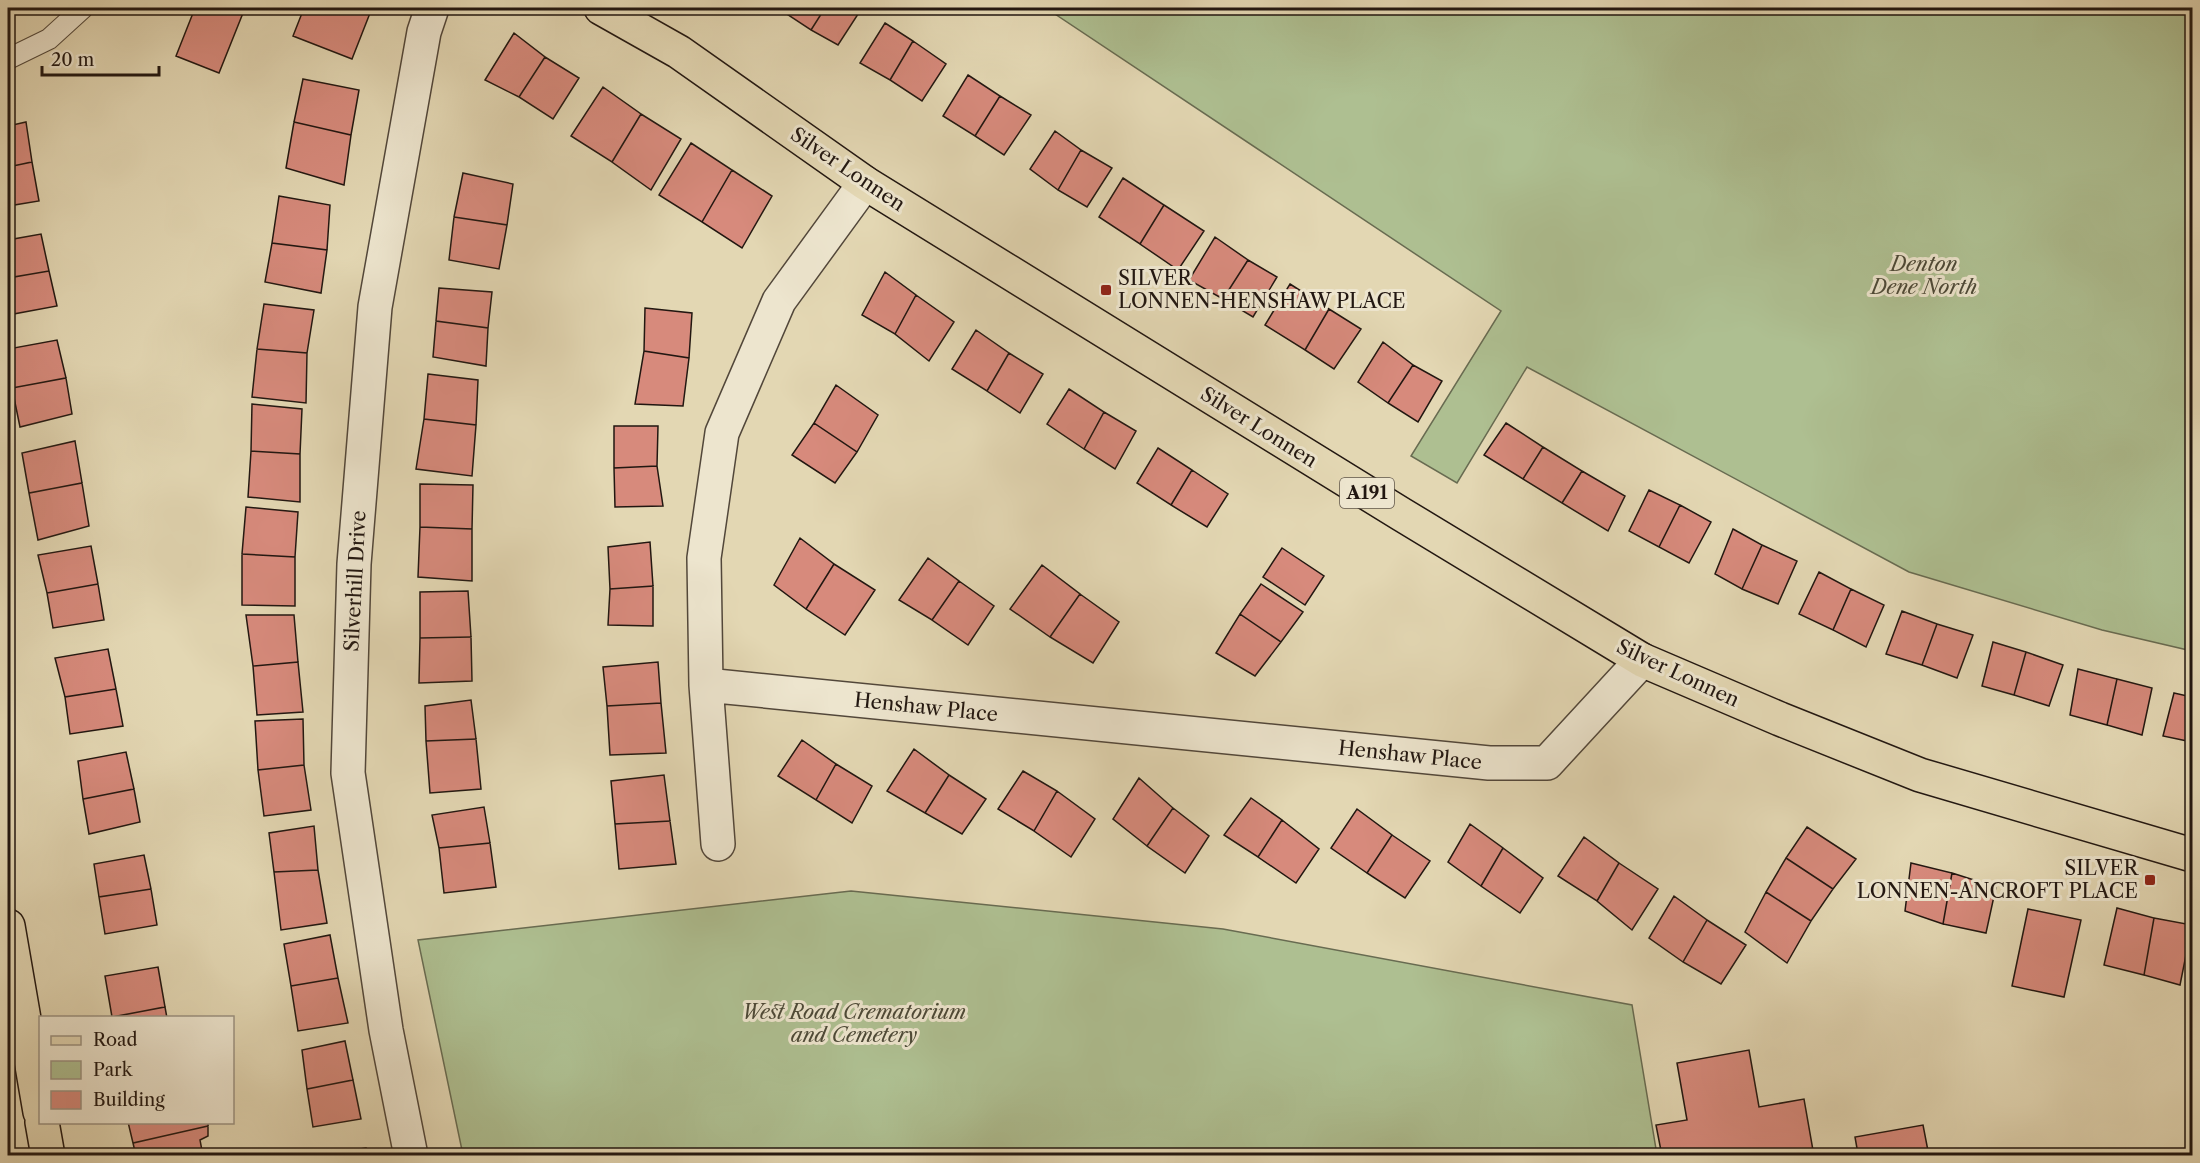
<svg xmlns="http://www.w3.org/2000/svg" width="2200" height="1163" font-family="'Libre Caslon Text',serif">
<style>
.green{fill:#aebf91;stroke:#686b51;stroke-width:1.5}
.building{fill:#d78a7c;stroke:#221711;stroke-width:1.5}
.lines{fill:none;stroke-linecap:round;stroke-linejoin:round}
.lane-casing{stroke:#52473a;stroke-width:22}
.street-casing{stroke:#52473a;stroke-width:36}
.primary-casing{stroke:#221711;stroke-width:36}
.lane{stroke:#ede5ce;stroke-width:20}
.street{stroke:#ede5ce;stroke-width:33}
.primary{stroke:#e3d7b3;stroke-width:33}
.poi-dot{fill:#8f2418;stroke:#ede5ce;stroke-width:2}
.labels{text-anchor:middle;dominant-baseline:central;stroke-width:6;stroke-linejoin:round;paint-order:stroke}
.shield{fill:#ede5ce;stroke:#5f554a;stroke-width:1.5}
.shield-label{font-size:18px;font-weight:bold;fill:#221711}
.street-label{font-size:20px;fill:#221711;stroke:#ede5ce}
.park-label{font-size:20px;font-style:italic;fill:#4c4937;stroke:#ede5ce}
.poi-label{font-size:20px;fill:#221711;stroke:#ede5ce;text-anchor:start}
</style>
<rect width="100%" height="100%" fill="#e3d7b3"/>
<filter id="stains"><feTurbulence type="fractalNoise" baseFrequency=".00333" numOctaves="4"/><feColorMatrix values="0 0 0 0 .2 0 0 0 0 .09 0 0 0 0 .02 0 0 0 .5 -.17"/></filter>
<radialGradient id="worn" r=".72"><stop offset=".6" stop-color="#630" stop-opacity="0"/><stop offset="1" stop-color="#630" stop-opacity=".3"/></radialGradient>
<!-- green -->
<path class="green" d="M1046,8H2192V651L2102,630L1909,572L1527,367L1457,483L1411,456L1501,311Z
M851,891L1223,929L1632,1005L1657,1155H463L418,940Z"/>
<!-- building -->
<path class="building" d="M195,8H245L219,73L176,56Z
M304,8H372L352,59L293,36Z
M780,8H825L811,30L779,9Z
M825,8H862L838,45L811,30Z
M885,23L913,41L890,80L860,63Z
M514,33L545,57L519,97L485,80Z
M913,41L946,64L922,101L890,80Z
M545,57L579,78L553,119L519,97Z
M968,75L1000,96L975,136L943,116Z
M303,79L359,90L351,135L294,122Z
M603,87L641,114L612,162L571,136Z
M1000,96L1031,115L1004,155L975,136Z
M641,114L681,139L651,190L612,162Z
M26,122L32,162L8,167V126Z
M294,122L351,135L344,185L286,168Z
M1055,131L1081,150L1058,190L1030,169Z
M691,143L732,170L702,222L659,195Z
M1081,150L1112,168L1087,207L1058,190Z
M32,162L39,201L8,206V167Z
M732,170L772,196L742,248L702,222Z
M463,173L513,184L507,225L454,217Z
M1123,178L1164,205L1140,244L1099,217Z
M279,196L330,205L327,250L272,243Z
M1164,205L1204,231L1178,270L1140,244Z
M454,217L507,225L499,269L449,260Z
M41,234L49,271L8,278V240Z
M1215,237L1248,260L1223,299L1189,280Z
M272,243L327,250L321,293L265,282Z
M1248,260L1277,277L1253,317L1223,299Z
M49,271L57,306L8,315V278Z
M885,272L916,295L895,334L862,315Z
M1290,284L1329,309L1305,350L1265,325Z
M439,288L492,292L488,328L436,321Z
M916,295L954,322L929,361L895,334Z
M264,304L314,310L307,353L257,349Z
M645,308L692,313L689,358L644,351Z
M1329,309L1361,329L1334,369L1305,350Z
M436,321L488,328L486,366L433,357Z
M976,330L1009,353L987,391L952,369Z
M57,340L66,378L12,388L8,367V349Z
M1383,342L1413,365L1388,403L1358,382Z
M257,349L307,353L306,403L252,397Z
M644,351L689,358L683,406L635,404Z
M1009,353L1043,374L1020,413L987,391Z
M1413,365L1442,381L1418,422L1388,403Z
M428,374L478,380L476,425L424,419Z
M66,378L72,414L20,427L12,388Z
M836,385L878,415L857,452L814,423Z
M1069,389L1104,412L1084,449L1047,424Z
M252,404L302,409L300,454L251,451Z
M1104,412L1136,431L1115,469L1084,449Z
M424,419L476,425L472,476L416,469Z
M814,423L857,452L835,483L792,455Z
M1506,423L1543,447L1523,479L1484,455Z
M614,426H658L657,466L614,468Z
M75,441L82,483L29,493L22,453Z
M1543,447L1582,471L1562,503L1523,479Z
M1158,448L1192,470L1171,505L1137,483Z
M251,451L300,454V502L248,497Z
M657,466L663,506L615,507L614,468Z
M1192,470L1228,494L1207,527L1171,505Z
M1582,471L1625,496L1608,531L1562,503Z
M82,483L89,526L38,540L29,493Z
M420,484L473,485L472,529L420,527Z
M1649,490L1680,505L1659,547L1629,531Z
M1680,505L1711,522L1689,563L1659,547Z
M246,507L298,512L295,557L242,554Z
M420,527L472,529V581L418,577Z
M1733,529L1762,545L1742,589L1715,574Z
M800,538L834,564L806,609L774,585Z
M650,542L653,586L610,589L608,547Z
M1762,545L1797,561L1778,604L1742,589Z
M91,546L98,584L47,593L38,555Z
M1282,548L1324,576L1305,605L1263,577Z
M242,554L295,557V606L242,605Z
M928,558L959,581L932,620L899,600Z
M834,564L875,590L845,635L806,609Z
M1042,565L1080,594L1050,637L1010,609Z
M1819,572L1851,589L1833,630L1799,614Z
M959,581L994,606L968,645L932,620Z
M98,584L104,620L53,628L47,593Z
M1261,584L1303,612L1281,642L1240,614Z
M653,586V626L608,625L610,589Z
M1851,589L1884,605L1866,647L1833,630Z
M468,591L471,637L420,638V592Z
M1080,594L1119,622L1093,663L1050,637Z
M1902,611L1937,624L1922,665L1886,654Z
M1240,614L1281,642L1255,676L1216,653Z
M246,615H294L298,662L253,666Z
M1937,624L1973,635L1957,678L1922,665Z
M471,637L472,681L419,683L420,638Z
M1993,642L2026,652L2014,695L1982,686Z
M108,649L116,689L65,697L55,658Z
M2026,652L2063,665L2049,706L2014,695Z
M298,662L303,712L257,715L253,666Z
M658,662L661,703L607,706L603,667Z
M2078,669L2117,679L2107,725L2070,715Z
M2117,679L2152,688L2142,735L2107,725Z
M116,689L123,726L70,734L65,697Z
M2174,693L2192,697V742L2163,736Z
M471,700L476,739L426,741L425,706Z
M661,703L666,753L610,755L607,706Z
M303,719L304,765L258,770L255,721Z
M476,739L481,789L430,793L426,741Z
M802,740L836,764L816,800L778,776Z
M914,749L949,775L925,813L887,791Z
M126,752L134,789L83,799L78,761Z
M836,764L872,786L852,823L816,800Z
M304,765L311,810L264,816L258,770Z
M1023,771L1057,791L1034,831L998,809Z
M664,775L670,821L615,824L611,781Z
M949,775L986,799L962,834L925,813Z
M1139,778L1173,808L1147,846L1113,819Z
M134,789L140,822L89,834L83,799Z
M1057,791L1095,819L1071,857L1034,831Z
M1251,798L1282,820L1258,857L1224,835Z
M484,807L490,843L439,848L432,815Z
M1173,808L1209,836L1185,873L1147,846Z
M1357,809L1392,835L1367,873L1331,848Z
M1282,820L1319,849L1296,883L1258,857Z
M670,821L676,864L619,869L615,824Z
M1470,824L1503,848L1481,886L1448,862Z
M314,826L318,870L274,872L269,833Z
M1807,827L1856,859L1833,889L1786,858Z
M1392,835L1430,861L1405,898L1367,873Z
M1584,837L1619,863L1597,901L1558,876Z
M490,843L496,887L444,893L439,848Z
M1503,848L1543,878L1520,913L1481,886Z
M144,855L151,889L99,897L94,864Z
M1786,858L1833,889L1811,921L1766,892Z
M1619,863L1658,889L1632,930L1597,901Z
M1911,863L1952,873L1943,924L1905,911Z
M318,870L327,923L281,930L274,872Z
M1952,873L1996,887L1986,933L1943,924Z
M151,889L157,925L105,934L99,897Z
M1766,892L1811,921L1787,963L1745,932Z
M1674,896L1707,920L1683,962L1649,938Z
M2117,908L2154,918L2144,975L2104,965Z
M2028,909L2081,920L2064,997L2012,986Z
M2154,918L2192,925L2180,985L2144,975Z
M1707,920L1746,945L1721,984L1683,962Z
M330,935L338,978L291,986L284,944Z
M158,967L165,1007L112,1017L105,976Z
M338,978L348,1023L298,1031L291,986Z
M165,1007L167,1018H112V1017Z
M345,1041L353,1080L307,1089L302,1050Z
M1749,1050L1759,1107L1804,1099L1814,1156H1662L1656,1125L1687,1120L1677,1063Z
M353,1080L361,1119L313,1127L307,1089Z
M128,1122H208V1126L133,1143Z
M1923,1125L1929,1156H1848L1858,1154L1855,1137Z
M208,1126V1136L200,1140L203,1156H136L133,1143Z
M366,1148L367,1156H322Z"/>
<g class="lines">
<defs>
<path id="lane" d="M8,59L49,39L83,8"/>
<path id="street" d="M706,685L1489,763H1547L1642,660
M718,844L706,685L704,558L722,433L779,301L865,183
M411,1156L386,1030L348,773L354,564L375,307L424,32L432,8"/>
<path id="primary" d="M601,8L679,52L865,183L1401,514L1642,660L1780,719L1920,775L2192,855
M8,926L40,1112
M42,1122L48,1156"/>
</defs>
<!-- lane casing -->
<use href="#lane" class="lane-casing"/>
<!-- street casing -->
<use href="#street" class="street-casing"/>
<!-- primary casing -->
<use href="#primary" class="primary-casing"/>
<!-- lane -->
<use href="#lane" class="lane"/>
<!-- street -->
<use href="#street" class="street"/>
<!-- primary -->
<use href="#primary" class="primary"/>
</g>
<!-- markers -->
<g class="poi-dot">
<rect x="1100" y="284" width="12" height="12" rx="3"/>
<rect x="2144" y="874" width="12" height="12" rx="3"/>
</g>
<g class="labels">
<!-- shield labels -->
<rect class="shield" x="1340" y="478" width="54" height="30" rx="4.5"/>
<g class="shield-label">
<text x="1367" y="493">A191</text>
</g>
<!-- street labels -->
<g class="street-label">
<text transform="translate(848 169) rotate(34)">Silver Lonnen</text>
<text transform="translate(1259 427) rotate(32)">Silver Lonnen</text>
<text transform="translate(355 581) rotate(-87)">Silverhill Drive</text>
<text transform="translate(1678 673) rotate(25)">Silver Lonnen</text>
<text transform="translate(926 707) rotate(6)">Henshaw Place</text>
<text transform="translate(1410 755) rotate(6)">Henshaw Place</text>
</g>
<!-- park labels -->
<g class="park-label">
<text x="1924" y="264">Denton<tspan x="1924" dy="23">Dene North</tspan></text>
<text x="854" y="1012">West Road Crematorium<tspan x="854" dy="23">and Cemetery</tspan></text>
</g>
<!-- poi labels -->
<g class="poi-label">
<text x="1118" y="278">SILVER<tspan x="1118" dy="23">LONNEN-HENSHAW PLACE</tspan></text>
<text x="2138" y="868" text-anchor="end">SILVER<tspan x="2138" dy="23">LONNEN-ANCROFT PLACE</tspan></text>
</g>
</g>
<!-- margin -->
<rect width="2200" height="1163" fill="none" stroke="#e3d7b3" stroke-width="30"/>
<rect x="9" y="9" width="2182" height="1145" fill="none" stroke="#221711" stroke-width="3"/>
<rect x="15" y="15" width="2170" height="1133" fill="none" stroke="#221711" stroke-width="1.5"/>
<!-- legend -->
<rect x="39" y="1016" width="195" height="108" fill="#ede5ce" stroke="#9c9382" stroke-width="1.5"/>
<rect x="51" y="1036" width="30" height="9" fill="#e3d7b3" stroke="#9c9382" stroke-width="1.5"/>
<text x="93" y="1046" font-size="18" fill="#221711">Road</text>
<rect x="51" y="1061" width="30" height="18" fill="#aebf91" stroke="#9c9382" stroke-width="1.5"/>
<text x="93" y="1076" font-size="18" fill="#221711">Park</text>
<rect x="51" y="1091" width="30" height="18" fill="#d78a7c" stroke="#9c9382" stroke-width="1.5"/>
<text x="93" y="1106" font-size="18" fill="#221711">Building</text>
<!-- scale -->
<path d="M42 66v9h117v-9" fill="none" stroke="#221711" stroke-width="3"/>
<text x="51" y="66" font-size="18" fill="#221711" stroke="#ede5ce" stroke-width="4.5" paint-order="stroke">20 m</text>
<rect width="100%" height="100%" filter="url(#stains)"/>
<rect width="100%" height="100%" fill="url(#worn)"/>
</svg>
